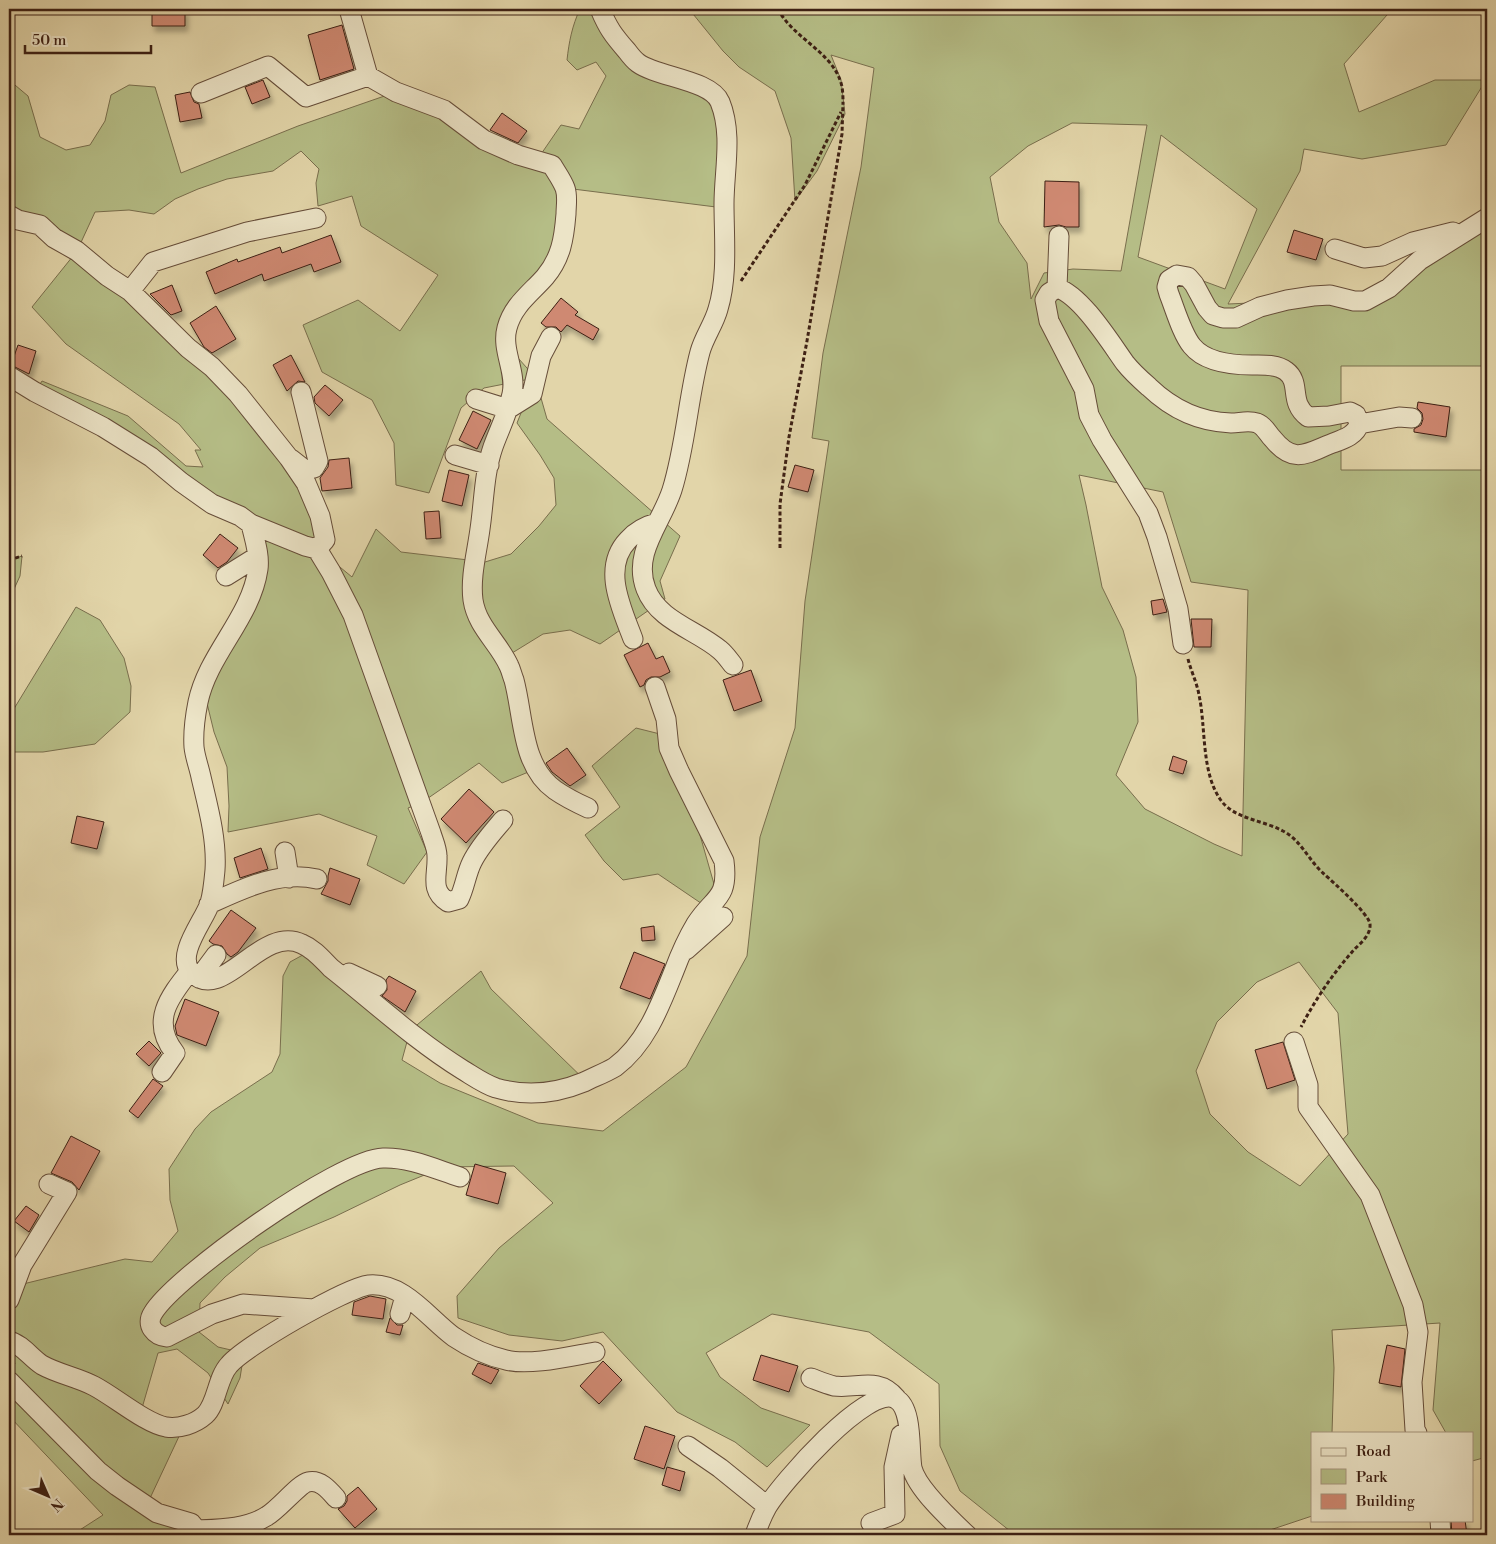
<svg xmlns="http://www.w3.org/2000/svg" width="1496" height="1544" font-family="'Libre Bodoni',serif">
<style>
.green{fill:#b5bd86;stroke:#796e4d;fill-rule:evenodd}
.building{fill:#cf8972;stroke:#3d2014;filter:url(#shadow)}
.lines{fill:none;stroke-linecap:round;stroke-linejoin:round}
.minor-casing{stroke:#664d39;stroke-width:21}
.path{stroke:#3d2014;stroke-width:3;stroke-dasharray:4 2.5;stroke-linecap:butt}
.minor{stroke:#ece4c7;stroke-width:19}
</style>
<defs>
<filter id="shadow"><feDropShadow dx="3" dy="5.5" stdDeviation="2.5" flood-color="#0004"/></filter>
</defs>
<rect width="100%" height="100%" fill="#e2d5a9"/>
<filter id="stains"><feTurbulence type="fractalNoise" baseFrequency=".004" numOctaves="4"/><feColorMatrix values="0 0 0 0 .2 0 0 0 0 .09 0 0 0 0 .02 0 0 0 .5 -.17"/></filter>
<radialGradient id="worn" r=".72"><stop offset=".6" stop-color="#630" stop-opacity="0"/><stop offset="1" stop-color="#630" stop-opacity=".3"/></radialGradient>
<!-- green -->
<path class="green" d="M580,9H600L638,63L720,100L716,207L565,188L552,262L526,293L510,349L535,377L547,419L680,536L660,581L665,599L600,644L570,630L543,634L504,658L538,768L502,783L479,763L421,803L408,808L427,852L404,884L367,865L377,836L319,814L228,832L229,806L227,767L214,732L205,695L253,600L251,524L35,392L42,381L128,416L186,466L203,467L195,450H201L179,424L66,344L32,307L77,251L9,215V80L28,96L40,137L66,150L90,145L105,121L111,95L129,85L155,87L181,173L298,126L396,92L537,160L561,125L579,129L606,76L596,62L577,70L567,60C569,42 572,26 580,9ZM301,151L319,169L316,183L318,206L352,196L361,226L438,275L400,331L358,300L303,325L322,372L372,400L394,443L396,485L429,493L461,408L484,388L535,378L517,423L540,455L554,478L556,505L539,526L511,554L485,562L401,552L376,529L352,577L318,549L306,483L188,348L77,251L95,212L129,210L154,214L175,199L198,189L227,179L273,171Z
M689,9H1373L1387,15L1344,64L1359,112L1435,80H1486L1446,145L1362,159L1304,149L1300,171L1228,304L1359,298L1486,227L1482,266L1487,269V366H1341V470H1484L1487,467V1457L1472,1461V1433H1446L1433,1410L1440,1323L1332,1330L1334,1368L1332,1433H1312V1516L1261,1533L1260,1535H1015L960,1491L940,1446L939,1384L869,1332L772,1314L706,1353L720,1377L761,1408L810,1425L767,1467L735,1442L677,1412L603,1332L562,1341L509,1335L458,1318L457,1296L499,1248L553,1203L514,1166L444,1167L400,1185L334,1217L260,1248L225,1277L200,1303L199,1332L218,1347L244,1353L240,1378L228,1404L208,1373L177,1349L158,1353L140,1415L182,1430L144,1511L197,1535H72L103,1515L9,1416V1364H15L9,1341V1322L23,1284L125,1259L152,1262L178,1231L170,1200L169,1169L195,1129L211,1112L272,1072L280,1054L283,976L290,962L310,951L351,969L411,1030L481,971L491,989L592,1087L512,1091L408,1038L402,1060L440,1083L538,1123L603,1131L686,1067L747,956L760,837L795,728L805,601L829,441L812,438L823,353L861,167L874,68L831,55L841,80L845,114L817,171L795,201L791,138L775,91L739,67L723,51ZM1072,123L1147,125L1121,271L1073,269L1044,273L1031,299L1027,263L999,222L990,177L1028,146ZM1161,135L1257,209L1225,289L1138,257ZM1079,475L1163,492L1191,582L1248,590L1242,856L1214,844L1145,809L1116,775L1138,722L1136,677L1123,630L1102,587L1086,505ZM1299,962L1338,1013L1348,1134L1300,1186L1248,1152L1210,1114L1196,1071L1217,1022L1257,982Z
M22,556L20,576L9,600V560Z
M76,607L100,620L124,658L131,686L130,712L95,744L43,752H9V712H12Z
M636,728L672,737L716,891L714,912L658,874L623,880L604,861L585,835L620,807L592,766Z"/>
<!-- building -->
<path class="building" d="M152,9H185V26H152Z
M342,25L354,69L320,80L308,35Z
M263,80L270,97L252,104L245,87Z
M190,92L194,102L199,104L202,118L180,122L175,95Z
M502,113L527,131L518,143L490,130Z
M1045,181L1079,182V227H1066L1059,225L1044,227Z
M1294,230L1323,239L1316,260L1287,252Z
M331,235L341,262L314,272L311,264L264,281L262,274L215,294L206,272L237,259L238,262L280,247L282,253Z
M172,285L182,311L171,315L150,294Z
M561,298L578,312L575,315L599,329L593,340L567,325L561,332L556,327H546L541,323Z
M216,306L236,339L212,353L204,347L190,323Z
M18,345L36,351L29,374L11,365Z
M291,355L305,382L298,381L287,391L273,365Z
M325,385L343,400L329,416L315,403L314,397Z
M1418,402L1450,407L1446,437L1414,432V429L1421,425L1423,419L1422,413L1417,408Z
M473,411L491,420L477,449L459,440Z
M349,458L352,488L322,491L320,478L328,467L329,460Z
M795,465L814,470L808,492L788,487Z
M449,470L469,475L462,506L442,501Z
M439,511L441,538L426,539L424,512Z
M220,534L238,548L227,562L218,568L203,555Z
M1163,599L1167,612L1153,615L1151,601Z
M1191,619H1212L1211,647H1194Z
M648,643L656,659L663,656L670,672L660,677H651L646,680L644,685L640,687L624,655Z
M751,670L762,701L734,711L723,680Z
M567,748L586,775L570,786L552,772L546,763Z
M1173,756L1187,761L1183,774L1169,770Z
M469,789L494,812L466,843L441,819Z
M77,816L104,822L97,849L71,843Z
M261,848L268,869L240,878L234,858Z
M330,868L360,879L350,905L321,894L328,881V876Z
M231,910L256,928L238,952L231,957L227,954L222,946L213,944L209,941Z
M654,926L655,940L642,941L641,928Z
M634,952L665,964L650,999L620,988Z
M389,976L416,991L405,1012L382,996L387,990L386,980Z
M185,999L219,1012L206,1046L177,1035L175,1026Z
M149,1041L161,1053L149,1066L136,1054Z
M1283,1042L1295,1080L1267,1089L1255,1050Z
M153,1079L163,1086L138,1118L129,1111Z
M71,1136L100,1151L79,1190L72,1182L51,1173Z
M475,1164L506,1173L498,1204L466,1195Z
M26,1206L39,1215L29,1232L14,1221Z
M370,1296L386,1299L383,1319L352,1315L354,1302Z
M390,1318L397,1325H403L400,1335L386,1332Z
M1387,1345L1405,1349L1401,1387L1379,1383Z
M761,1355L798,1366L789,1392L753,1380Z
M603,1361L622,1380L599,1404L580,1386Z
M478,1363L499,1370L491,1384L472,1374Z
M645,1426L675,1436L664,1469L634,1459Z
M667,1467L685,1472L680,1491L662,1485Z
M358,1487L377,1509L355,1528L338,1509L344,1506L347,1501V1496Z
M1451,1520H1465L1467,1535H1452Z"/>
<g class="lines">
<defs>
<path id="minor" d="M349,9L368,76L396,92L444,110L484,140L518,155L552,165C556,172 562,180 565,188C568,196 566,206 566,214C564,239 561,258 545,277C531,293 513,305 507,328C501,350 517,372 512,394C508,413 499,430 493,447C484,473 484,502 480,529C477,552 470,577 473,600C477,627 499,643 509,666C511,670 512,675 514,680C524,717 521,766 555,790C565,797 577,803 588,808
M600,9C608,28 613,35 627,51C630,55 634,60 638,63C657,77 711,80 720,102C733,134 724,171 724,204C724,238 728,276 718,309C714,324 704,337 700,352C688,397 686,445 672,490C661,524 632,553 646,589C658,621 697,630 720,650C725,654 729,660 733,665
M201,93L268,66L306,97L368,76
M9,215L18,220L40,225L54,238L77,251L107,276L130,291L188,348L212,367L238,394L289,458L306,483L320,516L325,540L317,549
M1335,249L1364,258L1382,256L1413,242L1453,232
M1057,288L1059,236
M130,291L153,262L247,232L316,218
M9,376L35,392L103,427L151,457L181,482L212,504L240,516L251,524L305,546L317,549L331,572L353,615L431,833C433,840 437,848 437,856C438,875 429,890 448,902L459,899C465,887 466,874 472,862C480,846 492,833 503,820
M476,399L508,409L532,394L541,356L551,337
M1359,424L1399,417L1412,418
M455,455L489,465
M291,459L305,470L314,468L318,461L301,392
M251,524C254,538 260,554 258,569C251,618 208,654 198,702C195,717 193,732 194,747C195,757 199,767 201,777C208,807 217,839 215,870C214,881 213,893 210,903C204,921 175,955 191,972C223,1005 260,924 302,944C314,949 322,959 331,968C374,1002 416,1041 463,1070C473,1076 484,1084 496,1088C527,1097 555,1094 584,1082C594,1077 605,1073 615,1067C646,1044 660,1006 674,971C680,955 687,939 696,924C713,897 729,900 724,861L679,771L669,748L666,719L655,687
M226,576L258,556
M633,639C622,609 601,568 628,540C636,531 645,526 657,523
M1183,644L1178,609L1157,537L1148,513L1102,440L1089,415L1084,389L1049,321L1045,300L1049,293L1057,288C1081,295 1110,342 1125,363C1132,372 1141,380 1149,387C1172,409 1199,422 1231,423C1240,423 1248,420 1257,423C1265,426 1267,433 1273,439C1294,465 1307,453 1333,443C1344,439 1356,435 1359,424L1356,415L1350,412L1329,416L1308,417C1288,402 1302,383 1286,371C1277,364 1263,365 1252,365C1233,365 1205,362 1192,346C1182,334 1175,309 1169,294L1167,287L1169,280L1177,275L1188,277L1194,284L1207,308L1213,315L1223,318H1236L1260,307L1287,300L1313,296L1330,295L1354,301H1365L1389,288L1420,260L1487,218
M285,852L289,878
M209,904C242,889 280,870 317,879
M686,950L723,917
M349,973L377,986
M199,978L216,955
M1294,1042L1308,1085V1107L1370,1195L1413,1305L1418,1332L1412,1382L1415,1430L1417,1433
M162,1072L175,1053C150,1022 169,997 190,971
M9,1300L22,1265L67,1192L49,1184
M314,1309L243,1304L212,1314L167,1337C155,1336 145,1325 153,1313C175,1276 340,1159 383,1158C409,1157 435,1169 460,1177
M400,1314L405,1296
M9,1341C22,1344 31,1358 42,1365C58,1374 77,1377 94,1386C115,1397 145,1423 166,1427C179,1429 195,1424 205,1415C217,1404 217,1378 229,1365C245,1346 346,1288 369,1285C404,1282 429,1319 454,1337C469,1347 488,1356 506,1360C530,1366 571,1356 595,1352
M811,1378C819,1381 826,1384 834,1386C858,1389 878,1376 896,1398
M9,1381L98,1471L117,1486L157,1513L191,1523C195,1527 197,1530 194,1535
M688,1446L720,1468L767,1506
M1440,1520L1441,1535
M871,1523L895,1514L894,1467L901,1435L909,1430
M196,1530C219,1529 247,1529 267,1516C278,1510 299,1484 308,1482C320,1479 329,1490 336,1498
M755,1535C758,1526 762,1516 767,1507C780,1485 869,1382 896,1399C913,1408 909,1451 912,1468C917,1489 951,1520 967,1535"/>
</defs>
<!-- minor casing -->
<use href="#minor" class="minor-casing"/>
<!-- path -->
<path class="path" d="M778,9C792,37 830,51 840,80C843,87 843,97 843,104
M741,281L805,185L841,112
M780,548V504L789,437L807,341L842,134L843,103
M9,560L22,556
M1188,659C1191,671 1197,683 1199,695C1206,727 1201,771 1220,799C1233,819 1263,820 1283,831C1301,840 1309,861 1324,874C1333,882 1369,914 1370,924C1371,936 1359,944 1352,952C1332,975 1315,1000 1301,1027"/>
<!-- minor -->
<use href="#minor" class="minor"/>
</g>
<!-- margin -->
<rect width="1496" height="1544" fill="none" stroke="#e2d5a9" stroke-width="30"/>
<rect x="10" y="10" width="1476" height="1524" fill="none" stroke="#3d2014" stroke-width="2.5"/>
<rect x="15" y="15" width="1466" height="1514" fill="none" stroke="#3d2014"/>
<!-- legend -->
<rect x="1311" y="1432" width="162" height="90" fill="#ece4c7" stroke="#a6967f"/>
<rect x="1321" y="1448" width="25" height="8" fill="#ece4c7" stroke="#a6967f"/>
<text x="1356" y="1456" font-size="15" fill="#3d2014">Road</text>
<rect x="1321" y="1469" width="25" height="15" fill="#b5bd86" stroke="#a6967f"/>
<text x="1356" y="1482" font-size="15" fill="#3d2014">Park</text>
<rect x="1321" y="1494" width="25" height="15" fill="#cf8972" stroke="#a6967f"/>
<text x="1356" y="1506" font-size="15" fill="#3d2014">Building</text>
<!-- north arrow -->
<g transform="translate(48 1496) rotate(135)" stroke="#ece4c7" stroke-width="4" paint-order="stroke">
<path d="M0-4L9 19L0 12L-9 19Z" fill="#3d2014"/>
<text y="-8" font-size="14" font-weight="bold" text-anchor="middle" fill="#3d2014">N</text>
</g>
<!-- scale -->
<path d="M25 45v8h126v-8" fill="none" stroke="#3d2014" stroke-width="2.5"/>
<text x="32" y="45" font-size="15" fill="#3d2014" stroke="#ece4c7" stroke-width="4" paint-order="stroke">50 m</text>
<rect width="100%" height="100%" filter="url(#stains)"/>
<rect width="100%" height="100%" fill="url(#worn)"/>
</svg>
